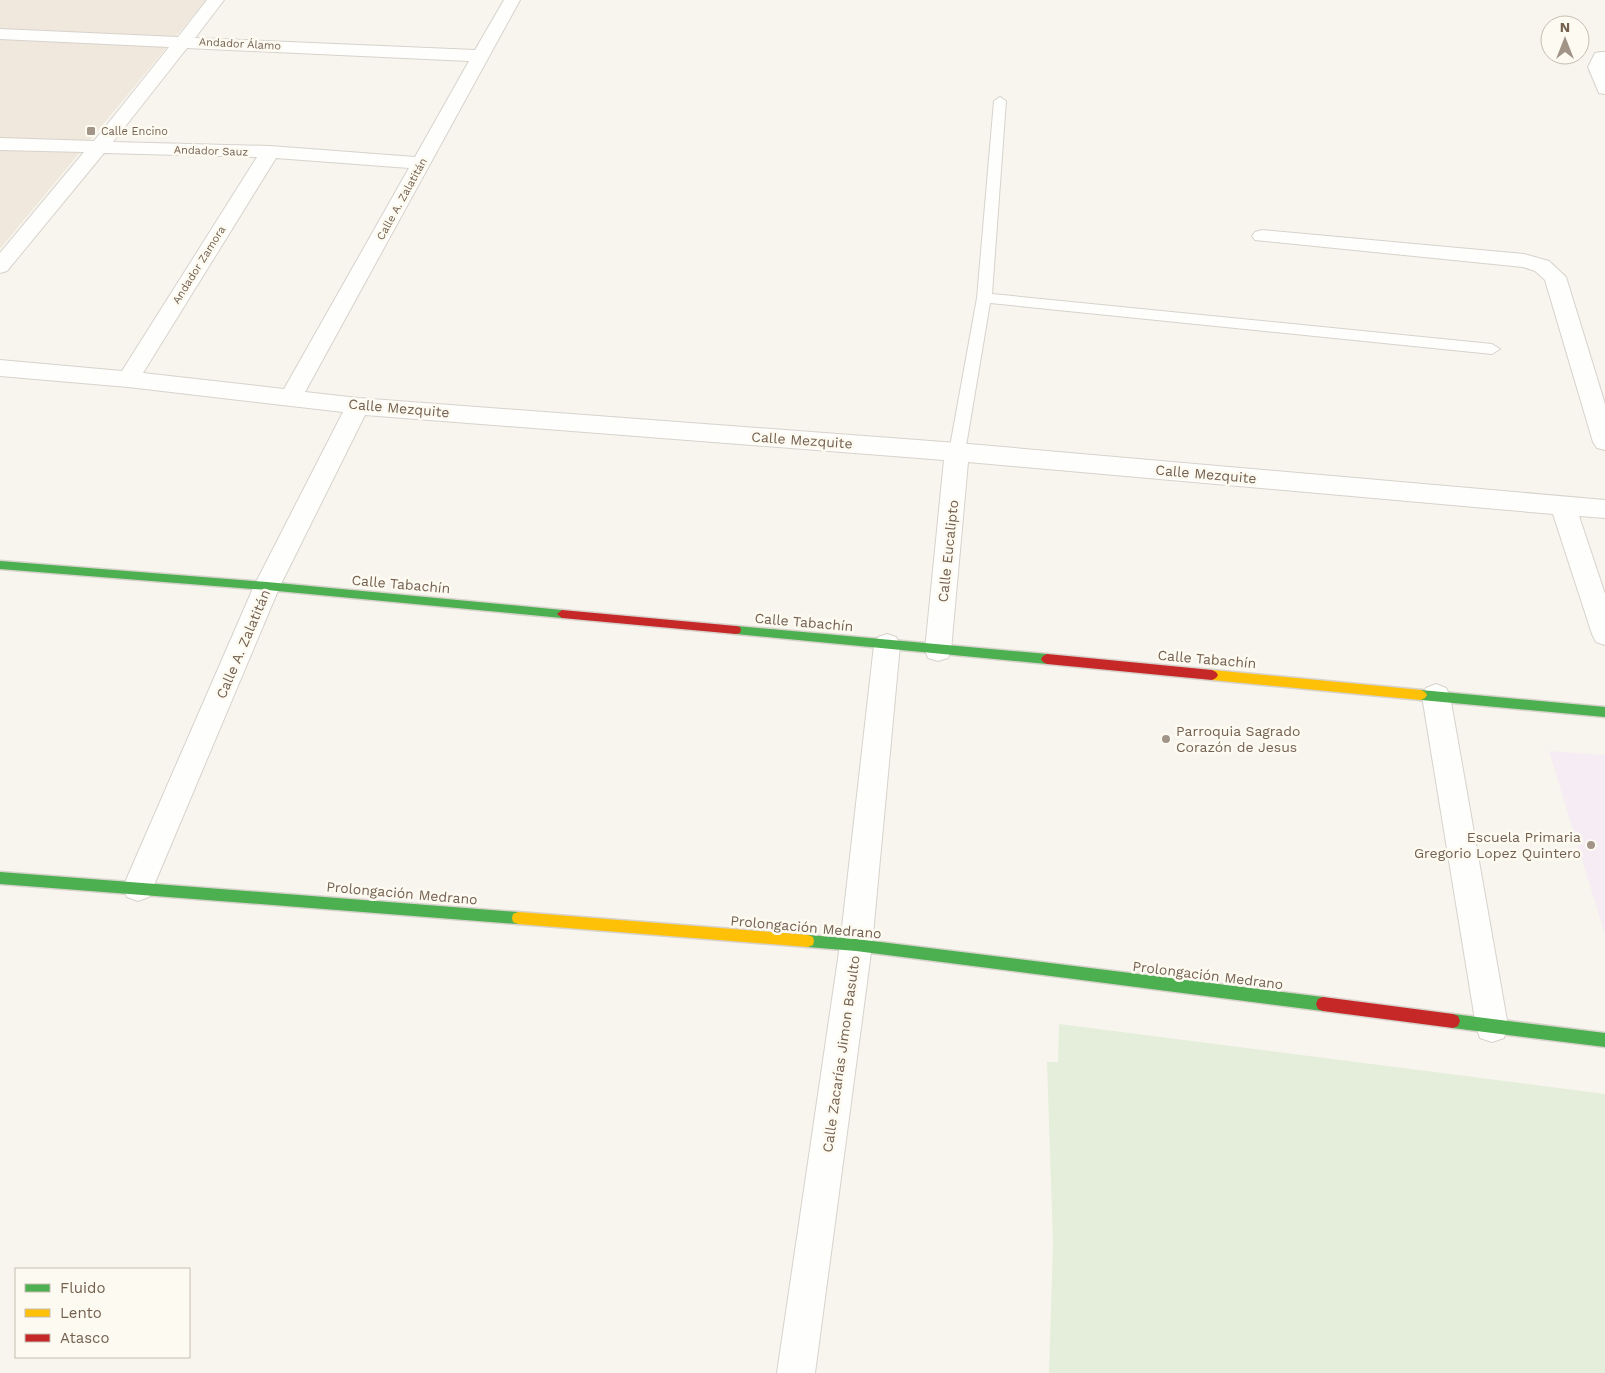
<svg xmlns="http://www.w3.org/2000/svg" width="1605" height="1373" font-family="'Work Sans',sans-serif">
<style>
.residential{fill:#f0e8dd}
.education{fill:#f5edf3}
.green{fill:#e4eeda}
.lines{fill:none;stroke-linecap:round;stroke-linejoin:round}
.lane-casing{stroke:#d7d2cc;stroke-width:2}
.street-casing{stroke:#d7d2cc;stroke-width:2}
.fast-casing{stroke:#d7d2cc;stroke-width:3}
.slow-casing{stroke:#d7d2cc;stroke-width:3}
.jam-casing{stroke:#d7d2cc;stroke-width:3}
.lane{fill:#fefefc;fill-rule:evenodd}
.street{fill:#fefefc;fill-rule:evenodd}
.fast{fill:#4caf50;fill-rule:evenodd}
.slow{fill:#ffc107;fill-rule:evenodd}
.jam{fill:#c62828;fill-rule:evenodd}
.poi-dot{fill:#a29587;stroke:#fdfaf1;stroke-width:2}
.labels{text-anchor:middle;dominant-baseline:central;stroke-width:5;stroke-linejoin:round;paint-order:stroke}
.far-street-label{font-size:11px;fill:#746150;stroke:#fdfaf1}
.far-poi-label{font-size:11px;fill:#746150;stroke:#fdfaf1;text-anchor:start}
.street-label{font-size:14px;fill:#746150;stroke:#fdfaf1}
.poi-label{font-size:14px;fill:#746150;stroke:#fdfaf1;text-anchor:start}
</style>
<rect width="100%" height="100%" fill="#f8f5ee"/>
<!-- residential -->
<path class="residential" d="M0,0H206L0,249Z"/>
<!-- education -->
<path class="education" d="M1549,751L1605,755V935Z"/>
<!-- green -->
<path class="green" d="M1059,1024L1605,1094V1373H1049L1053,1244L1047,1062H1058Z"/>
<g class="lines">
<defs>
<path id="lane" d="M1000,97L1006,101L992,294L1492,344L1500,349L1492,354L990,303L965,452L963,456H951L949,452L977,298L994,101Z"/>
<path id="street" d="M207,0H224L195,38L475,50L504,0H520L305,392L358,398L957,443L1605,500V518L1579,516L1605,594V645L1596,642L1592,634L1553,514L968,462L951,650L948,658L938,661L928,658L925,650L944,460L365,415L280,586L149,897L138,901L127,897L123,887L254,586L343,412L128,387L0,376V360L122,371L257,157L104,153L7,271L0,273V253L84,152L0,150V138L94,141L169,47L0,39V29L178,37ZM187,48L469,61L415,157L270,146L113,142ZM276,158L409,168L284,389L143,373Z
M1601,52H1605V94L1599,93L1588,67L1595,53Z
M1262,230L1524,254L1549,261L1566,277L1605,404V450L1597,448L1593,442L1545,280L1535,271L1523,267L1255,240L1252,236L1255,232Z
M887,634L896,637L900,645L872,945L815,1373H777L840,945L874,645L878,637Z
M1436,684L1446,688L1450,696L1508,1026L1504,1038L1492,1042L1480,1038L1476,1026L1422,696L1426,688Z"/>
<path id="fast" d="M0,561L267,582L562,610L567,614L562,618L267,590L0,569Z
M736,626L1047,654L1051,656L1053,659L1051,662L1047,664L736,634L732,633L731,630L732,627Z
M1421,690L1605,707V717L1421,700L1417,698L1415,695L1417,692Z
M0,872L518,912L523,914L524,918L523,922L518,924L0,884Z
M808,935L856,939L1323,997L1328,999L1330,1004L1328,1009L1323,1011L856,951L808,947L803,945L802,941L803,937Z
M1453,1014L1605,1033V1047L1453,1028L1448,1026L1446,1021L1448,1016Z"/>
<path id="slow" d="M1212,670L1421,690L1425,692L1427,695L1425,698L1421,700L1212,680L1208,678L1206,675L1208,672Z
M518,912L808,935L813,937L814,941L813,945L808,947L518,924L513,922L512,918L513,914Z"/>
<path id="jam" d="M562,610L736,626L740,627L741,630L740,633L736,634L562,618L557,614Z
M1047,654L1212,670L1216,672L1218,675L1216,678L1212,680L1047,664L1043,662L1041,659L1043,656Z
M1323,997L1453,1014L1458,1016L1460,1021L1458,1026L1453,1028L1323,1011L1318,1009L1316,1004L1318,999Z"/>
</defs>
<!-- lane casing -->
<use href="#lane" class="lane-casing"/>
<!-- street casing -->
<use href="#street" class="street-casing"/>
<!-- fast casing -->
<use href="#fast" class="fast-casing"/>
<!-- slow casing -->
<use href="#slow" class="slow-casing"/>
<!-- jam casing -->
<use href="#jam" class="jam-casing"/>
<!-- lane -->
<use href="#lane" class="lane"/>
<!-- street -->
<use href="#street" class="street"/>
<!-- fast -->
<use href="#fast" class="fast"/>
<!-- slow -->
<use href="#slow" class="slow"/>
<!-- jam -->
<use href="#jam" class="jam"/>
</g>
<!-- markers -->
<g class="poi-dot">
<rect x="86" y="126" width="10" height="10" rx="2.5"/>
<circle cx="1166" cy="739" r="5"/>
<circle cx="1591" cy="845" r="5"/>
</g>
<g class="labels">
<!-- far-street labels -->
<g class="far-street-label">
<text transform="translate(240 44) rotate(3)">Andador Álamo</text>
<text transform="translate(211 151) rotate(2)">Andador Sauz</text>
<text transform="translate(402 199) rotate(-61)">Calle A. Zalatitán</text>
<text transform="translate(199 265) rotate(-58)">Andador Zamora</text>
</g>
<!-- far-poi labels -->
<g class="far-poi-label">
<text x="101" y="131">Calle Encino</text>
</g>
<!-- street labels -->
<g class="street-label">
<text transform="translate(399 408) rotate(5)">Calle Mezquite</text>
<text transform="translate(802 440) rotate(4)">Calle Mezquite</text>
<text transform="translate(1206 474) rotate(5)">Calle Mezquite</text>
<text transform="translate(948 551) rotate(-84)">Calle Eucalipto</text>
<text transform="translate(401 584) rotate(5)">Calle Tabachín</text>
<text transform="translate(804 622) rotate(5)">Calle Tabachín</text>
<text transform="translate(243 644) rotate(-67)">Calle A. Zalatitán</text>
<text transform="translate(1207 659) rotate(5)">Calle Tabachín</text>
<text transform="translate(402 893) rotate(5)">Prolongación Medrano</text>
<text transform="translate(806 927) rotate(5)">Prolongación Medrano</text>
<text transform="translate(1208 975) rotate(7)">Prolongación Medrano</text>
<text transform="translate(841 1054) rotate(-82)">Calle Zacarías Jimon Basulto</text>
</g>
<!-- poi labels -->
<g class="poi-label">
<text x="1176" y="731">Parroquia Sagrado<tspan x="1176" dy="16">Corazón de Jesus</tspan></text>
<text x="1581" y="837" text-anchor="end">Escuela Primaria<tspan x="1581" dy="16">Gregorio Lopez Quintero</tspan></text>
</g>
</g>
<!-- legend -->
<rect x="15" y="1268" width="175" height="90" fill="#fdfaf1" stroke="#c6bdb1"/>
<rect x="25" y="1284" width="25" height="8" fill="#4caf50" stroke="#c6bdb1"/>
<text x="60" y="1293" font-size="15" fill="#746150">Fluido</text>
<rect x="25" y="1309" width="25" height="8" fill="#ffc107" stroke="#c6bdb1"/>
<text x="60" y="1318" font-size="15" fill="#746150">Lento</text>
<rect x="25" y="1334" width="25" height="8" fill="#c62828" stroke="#c6bdb1"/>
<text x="60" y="1343" font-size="15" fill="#746150">Atasco</text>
<!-- north arrow -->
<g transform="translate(1565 40)"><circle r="24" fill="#fdfaf1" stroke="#c6bdb1"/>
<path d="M0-4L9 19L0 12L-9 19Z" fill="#a29587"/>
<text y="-8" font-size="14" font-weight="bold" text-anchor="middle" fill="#746150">N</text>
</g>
</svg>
